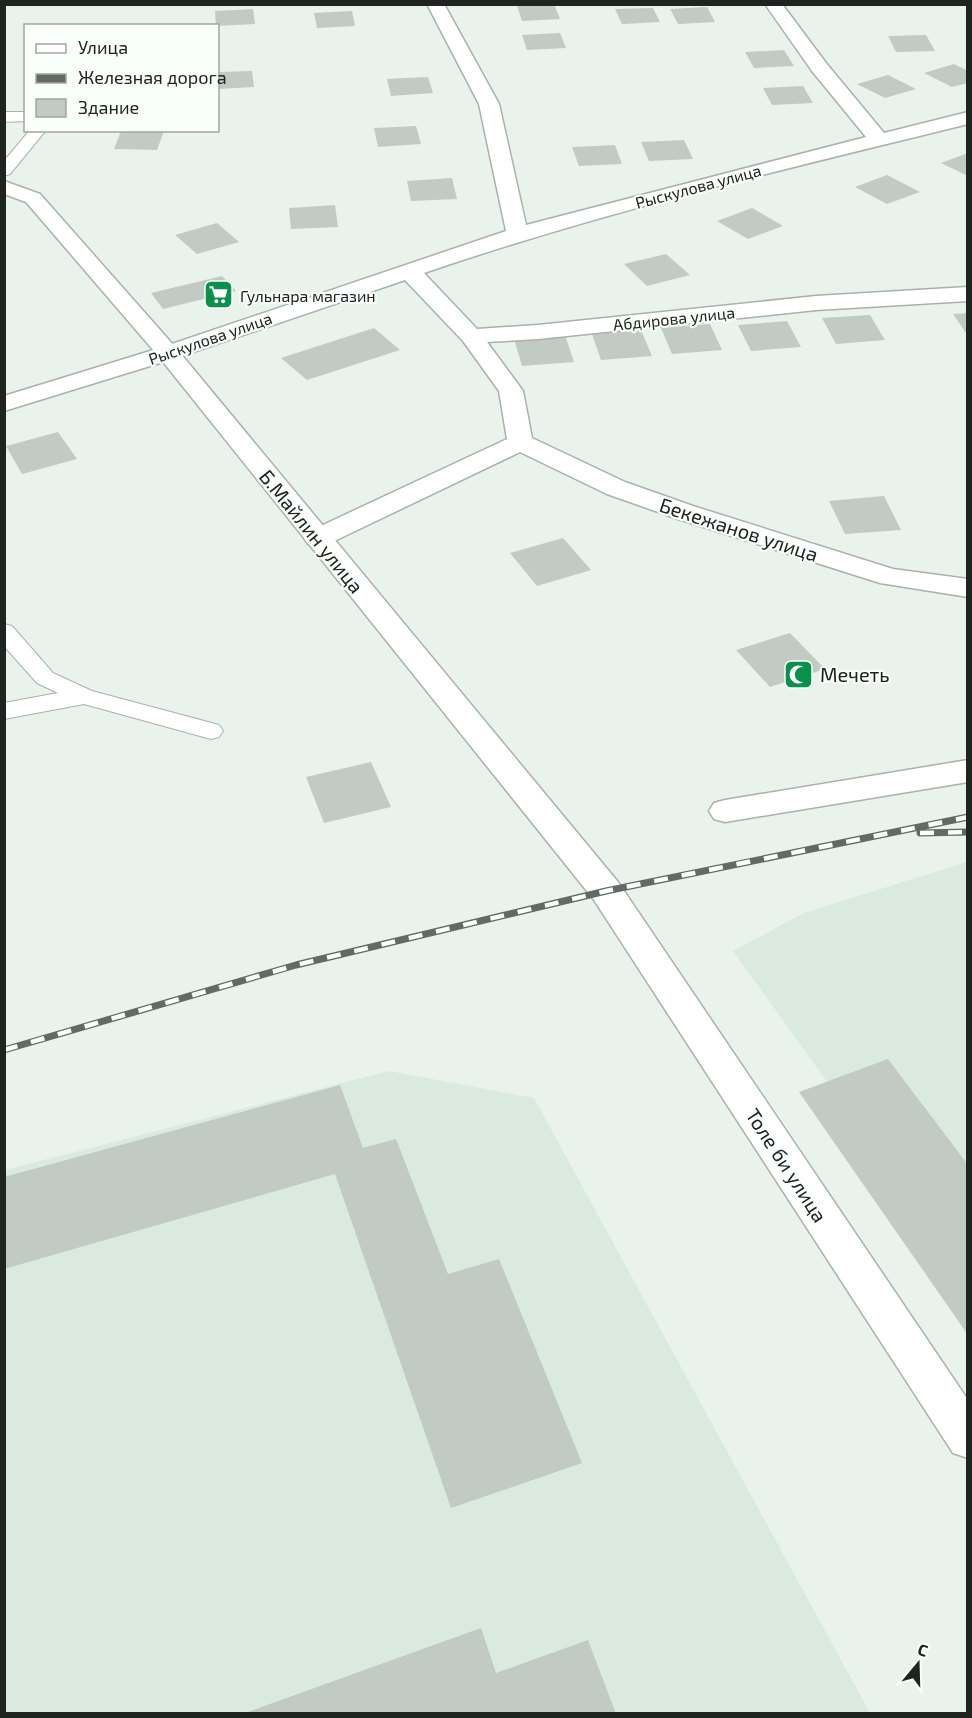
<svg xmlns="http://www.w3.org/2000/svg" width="972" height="1718" font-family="'Exo 2',sans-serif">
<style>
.built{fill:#daeade}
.building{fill:#c1cac3}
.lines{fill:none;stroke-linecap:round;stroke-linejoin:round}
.lane-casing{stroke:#a9b1ab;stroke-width:2}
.street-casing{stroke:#a9b1ab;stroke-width:3}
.secondary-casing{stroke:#a9b1ab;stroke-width:3}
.lane{fill:#fff;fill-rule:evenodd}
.street{fill:#fff;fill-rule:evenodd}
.secondary{fill:#fff;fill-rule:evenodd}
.rail-casing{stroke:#636964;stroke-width:7}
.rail{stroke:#f9fffa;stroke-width:4.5;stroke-dasharray:14;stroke-linecap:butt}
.labels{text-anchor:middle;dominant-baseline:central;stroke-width:4.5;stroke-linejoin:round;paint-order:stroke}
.far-street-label{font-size:16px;fill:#202421;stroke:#f9fffa}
.far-poi-label{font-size:16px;fill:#202421;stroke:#f9fffa;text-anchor:start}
.street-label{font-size:20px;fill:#202421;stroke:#f9fffa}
.poi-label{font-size:20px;fill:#202421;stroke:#f9fffa;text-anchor:start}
</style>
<rect width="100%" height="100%" fill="#e9f2eb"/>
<!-- built -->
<path class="built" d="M967,862V1276L733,951L804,913Z
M389,1071L534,1098L870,1713L5,1714V1170Z"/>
<!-- building -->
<path class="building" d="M550,4H554L560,19L522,21L517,6Z
M707,7L715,22L678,24L670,9Z
M653,8L660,22L622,24L615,9Z
M253,9L255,24L216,26L215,11Z
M352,11L355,26L317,28L314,13Z
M560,33L566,48L527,50L522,35Z
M926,35L935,51L896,52L888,36Z
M784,50L794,66L754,68L745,52Z
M954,64L968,71V83L952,87L924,73Z
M252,71L254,87L218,89V72Z
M888,75L916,89L885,98L857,84Z
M428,77L433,93L391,96L387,79Z
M803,86L813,103L772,105L763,88Z
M416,126L421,144L378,147L374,128Z
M121,131H164L157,150L114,149Z
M684,140L693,159L649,161L641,142Z
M615,145L622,164L579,166L572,147Z
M968,153V176L941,163Z
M887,175L920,192L887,204L855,187Z
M452,178L457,199L411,201L407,181Z
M335,205L338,227L291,229L289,208Z
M752,208L783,226L748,239L717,221Z
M217,223L239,242L197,254L175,235Z
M666,254L690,275L647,286L624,264Z
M222,276L236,291L163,309L151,293Z
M968,313V336L953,314Z
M870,315L885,340L836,344L822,318Z
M787,321L801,347L751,351L738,325Z
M710,324L722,350L672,354L661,328Z
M374,328L400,350L307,380L281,358Z
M641,330L652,356L601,360L592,334Z
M565,335L574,362L522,366L514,339Z
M58,432L77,459L22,474L6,446Z
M884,496L901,530L845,534L829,501Z
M563,538L591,570L537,586L510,553Z
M790,633L825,669L770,687L736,650Z
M371,762L391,807L324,823L306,777Z
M888,1059L968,1165V1335L799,1092Z
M340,1085L363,1148L396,1139L448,1274L499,1259L582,1463L451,1508L335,1174L4,1269V1177Z
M481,1628L496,1673L588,1640L616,1714H242Z"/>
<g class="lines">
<defs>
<path id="lane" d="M4,112H26V121L4,122Z
M30,130H46L10,174L4,176V161Z
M4,624L12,626L53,673L92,691L219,725L223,731L219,737L211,739L84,704L4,719V703L58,693L37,683L4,646Z"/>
<path id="street" d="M427,4H444L499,104L526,225L866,137L812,71L765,4H782L826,63L884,133L968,112V124C785,169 602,212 424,273L477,329L538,325L816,296L968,287V301L816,310L538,339L487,342L523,391L532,438L625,482L693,506L893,569L968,579V597L880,583L675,518L607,494L520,452L328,544L318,546L308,544L304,538L308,532L507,439L499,391L463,341L405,280L176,358L4,411V396L160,348L506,231L479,104Z
M968,760V782L725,822L714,819L709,811L714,803L725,800Z"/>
<path id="secondary" d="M4,181L40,194L176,348L618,882L968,1400V1458L953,1453L594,900L160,358L26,202L4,194Z"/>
</defs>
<!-- lane casing -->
<use href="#lane" class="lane-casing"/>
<!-- street casing -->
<use href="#street" class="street-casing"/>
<!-- secondary casing -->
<use href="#secondary" class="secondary-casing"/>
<!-- lane -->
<use href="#lane" class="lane"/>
<!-- street -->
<use href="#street" class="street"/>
<!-- secondary -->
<use href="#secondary" class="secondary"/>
<defs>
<path id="rail" d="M920,833L968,832
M4,1050L296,965L606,891L968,817"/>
</defs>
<!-- rail casing -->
<use href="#rail" class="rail-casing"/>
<!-- rail -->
<use href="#rail" class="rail"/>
</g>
<!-- icons -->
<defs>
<symbol id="supermarket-square" viewBox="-11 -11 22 22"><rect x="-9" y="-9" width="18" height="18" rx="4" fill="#0a8f4c" stroke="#f9fffa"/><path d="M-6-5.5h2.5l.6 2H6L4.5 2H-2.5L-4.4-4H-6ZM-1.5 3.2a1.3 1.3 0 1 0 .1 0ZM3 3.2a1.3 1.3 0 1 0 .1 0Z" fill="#fff"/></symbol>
<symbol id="mosque-square" viewBox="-11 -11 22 22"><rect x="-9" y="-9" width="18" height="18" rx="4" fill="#0a8f4c" stroke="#f9fffa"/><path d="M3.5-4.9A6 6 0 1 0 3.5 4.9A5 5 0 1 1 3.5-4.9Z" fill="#fff"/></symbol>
</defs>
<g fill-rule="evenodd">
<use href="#supermarket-square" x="202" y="278" width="33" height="33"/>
<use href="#mosque-square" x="782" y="658" width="33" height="33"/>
</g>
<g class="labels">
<!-- far-street labels -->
<g class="far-street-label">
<text transform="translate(698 186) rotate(-15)">Рыскулова улица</text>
<text transform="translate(674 318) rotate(-6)">Абдирова улица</text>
<text transform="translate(210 338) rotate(-19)">Рыскулова улица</text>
</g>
<!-- far-poi labels -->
<g class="far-poi-label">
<text x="240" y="295">Гульнара магазин</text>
</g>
<!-- street labels -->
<g class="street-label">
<text transform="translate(739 529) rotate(18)">Бекежанов улица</text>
<text transform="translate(312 531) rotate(51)">Б.Майлин улица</text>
<text transform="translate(787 1165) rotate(57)">Толе би улица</text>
</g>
<!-- poi labels -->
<g class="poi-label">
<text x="820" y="674">Мечеть</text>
</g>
</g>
<!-- border -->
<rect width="972" height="1718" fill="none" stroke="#202421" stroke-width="12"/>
<!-- legend -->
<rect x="24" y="24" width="195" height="108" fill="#f9fffa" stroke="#a2a7a3" stroke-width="1.5"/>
<rect x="36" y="44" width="30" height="9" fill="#ffffff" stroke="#a2a7a3" stroke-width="1.5"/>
<text x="78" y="54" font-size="18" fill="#202421">Улица</text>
<rect x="36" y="74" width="30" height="9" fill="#636964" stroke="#a2a7a3" stroke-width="1.5"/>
<text x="78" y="84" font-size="18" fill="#202421">Железная дорога</text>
<rect x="36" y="99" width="30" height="18" fill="#c1cac3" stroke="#a2a7a3" stroke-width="1.5"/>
<text x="78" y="114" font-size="18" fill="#202421">Здание</text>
<!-- north arrow -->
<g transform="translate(918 1664) rotate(19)" stroke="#f9fffa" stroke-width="4.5" paint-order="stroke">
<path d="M0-4.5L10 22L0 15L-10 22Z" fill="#202421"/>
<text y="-9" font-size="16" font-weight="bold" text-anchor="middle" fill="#202421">С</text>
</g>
</svg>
